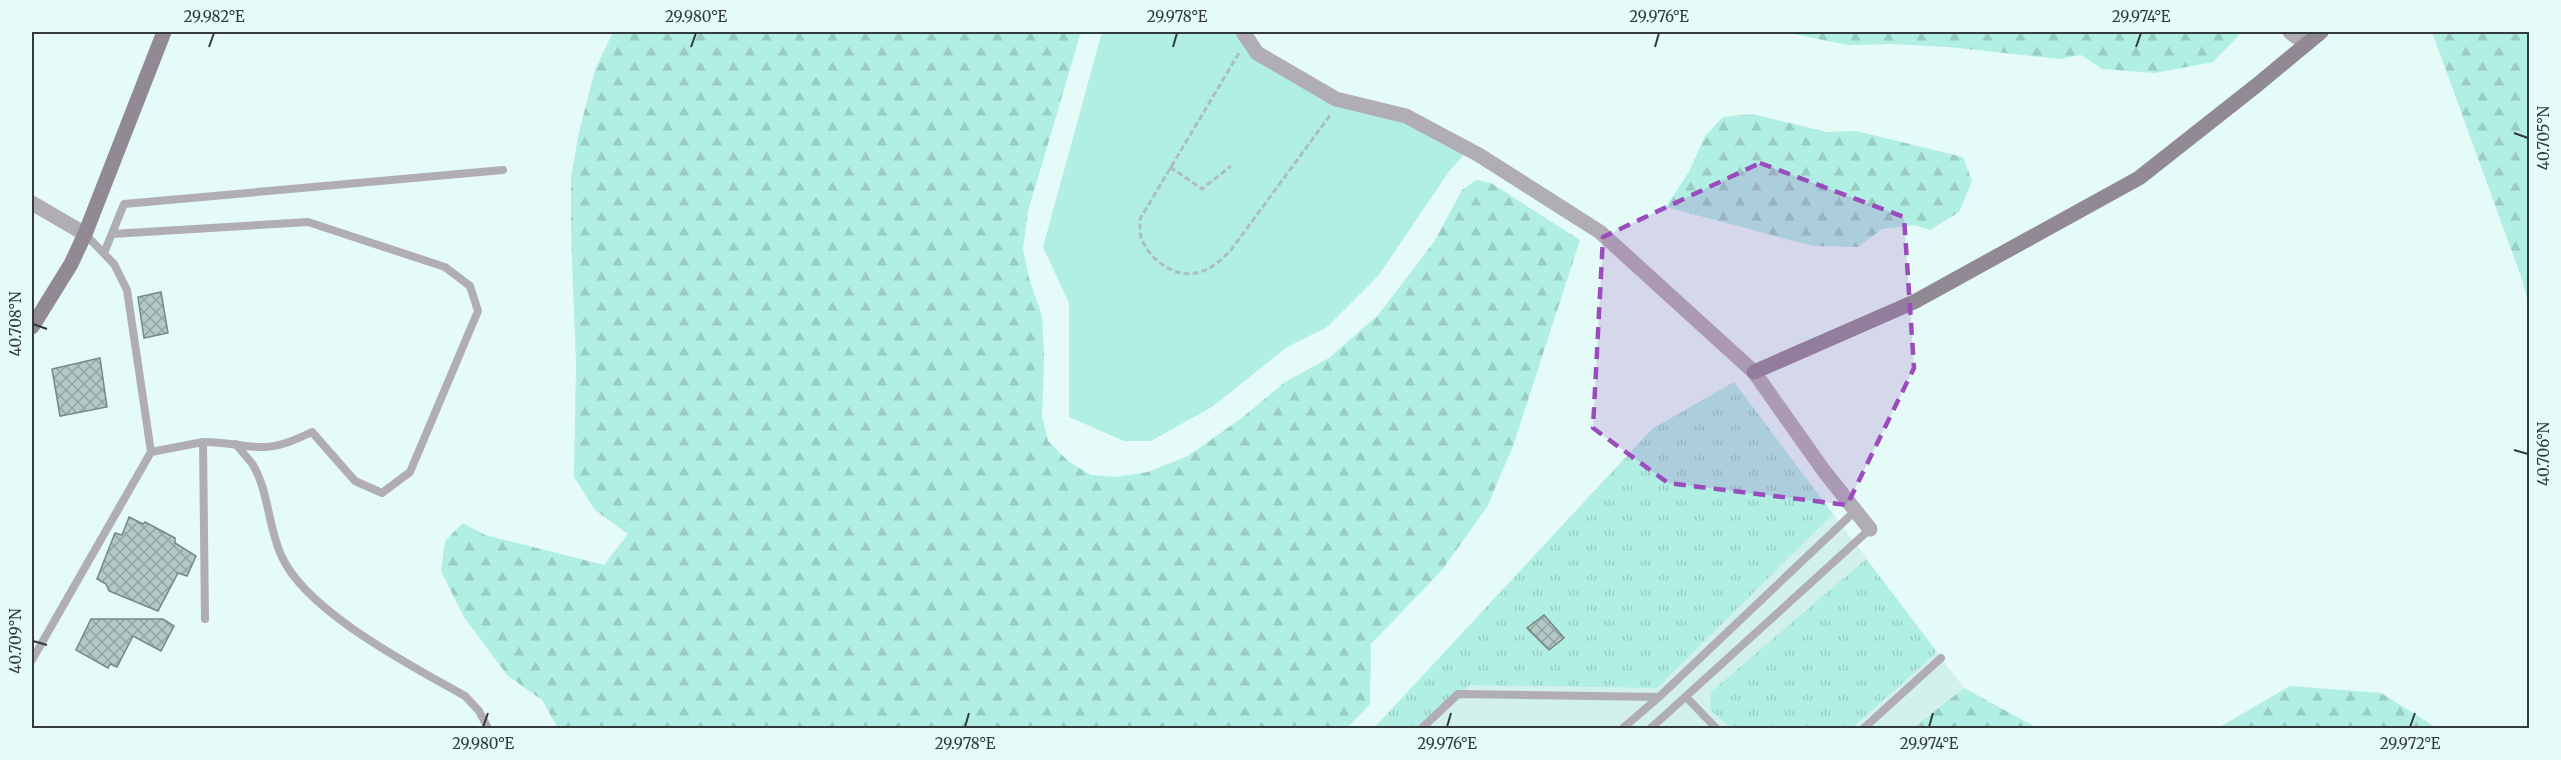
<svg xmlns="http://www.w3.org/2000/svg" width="2561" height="760" font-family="Merriweather,serif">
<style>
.built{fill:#d2f1eb}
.grass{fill:url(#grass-tufts)}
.forest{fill:url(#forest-firs)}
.park{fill:#b1eee3}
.building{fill:url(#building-cross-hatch);stroke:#748985;stroke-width:1.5}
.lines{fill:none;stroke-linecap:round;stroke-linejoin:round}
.path{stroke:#adbfbc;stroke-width:3;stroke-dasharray:6 3;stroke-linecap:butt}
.lane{stroke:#b1adb4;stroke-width:8}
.street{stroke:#b1adb4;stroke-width:15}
.secondary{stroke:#918a94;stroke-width:15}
.marked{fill:#9a4bbc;fill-opacity:0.2;stroke:#9a4bbc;stroke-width:4.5;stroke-dasharray:12 8;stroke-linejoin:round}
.ticks{fill:none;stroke:#323b39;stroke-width:2}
.neatline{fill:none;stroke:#323b39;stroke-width:2}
.ticks-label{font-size:15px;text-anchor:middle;fill:#323b39}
</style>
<defs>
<pattern id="grass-tufts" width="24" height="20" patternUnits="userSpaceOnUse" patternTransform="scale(1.5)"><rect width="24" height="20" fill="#b1eee3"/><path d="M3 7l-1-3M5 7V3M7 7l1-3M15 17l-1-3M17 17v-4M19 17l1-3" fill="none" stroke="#99cdc4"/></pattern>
<pattern id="forest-firs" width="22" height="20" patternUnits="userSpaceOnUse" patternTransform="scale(1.5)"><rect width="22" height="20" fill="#b1eee3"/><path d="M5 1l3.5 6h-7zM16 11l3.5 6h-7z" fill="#99cdc4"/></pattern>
<pattern id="building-cross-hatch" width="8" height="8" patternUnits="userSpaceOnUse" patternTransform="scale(1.5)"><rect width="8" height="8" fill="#b3c9c5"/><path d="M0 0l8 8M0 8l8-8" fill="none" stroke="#92a4a1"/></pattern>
</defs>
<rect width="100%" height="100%" fill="#e4fbf7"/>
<!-- built -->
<path class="built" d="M1734,382L1964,688L1913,728H1374L1652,429Z"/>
<!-- grass -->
<path class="grass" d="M1734,382L1833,514L1657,688L1470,685L1419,728H1374L1652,429Z
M1866,559L1937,652L1852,728H1731L1710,710L1711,692Z"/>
<!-- forest -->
<path class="forest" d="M613,32H1081L1028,211L1023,249L1029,278L1042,316L1044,358L1042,416L1048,441L1069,462L1091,475L1115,477L1148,472L1188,456L1243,417L1285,382L1329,358L1378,315L1434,242L1462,190L1476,180L1491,183L1580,240L1513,446L1487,507L1442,570L1371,644L1370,704L1347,728H558L542,700L507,675L464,617L441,571L445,541L463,523L485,535L604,565L628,534L595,510L574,477L576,363L571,232V177L579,132L595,70Z
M1784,32H2238L2240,34L2213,62L2155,73L2102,69L2081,55L2059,59L1949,47L1893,44L1848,45Z
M2432,32H2529V306L2522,279Z
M1752,114L1827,132L1856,131L1963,157L1972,181L1959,212L1930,230L1914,225L1882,229L1858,247L1813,246L1666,207L1690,170L1705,136L1723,117Z
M2290,686L2381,693L2437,728H2218Z
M1964,688L2037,728H1913Z"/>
<!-- park -->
<path class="park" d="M1102,32H1243L1257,53L1336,99L1406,116L1469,149L1450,170L1378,276L1327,327L1287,347L1212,407L1151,441H1124L1069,417V303L1043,247Z"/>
<!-- building -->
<path class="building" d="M161,292L168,333L144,338L138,297Z
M100,358L107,407L60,416L52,369Z
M129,517L143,524L145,522L175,538V543L196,556L187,576L178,573L158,611L109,591L106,584L97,579L115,533L122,535Z
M1544,615L1564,638L1549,650L1527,628Z
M91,619H163L174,626L161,651L133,636L117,667L110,664L108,668L76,650Z"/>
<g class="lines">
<!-- path -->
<path class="path" d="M1239,53L1140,219C1140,227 1139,235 1143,242C1151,260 1175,278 1196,273C1211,270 1221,260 1231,250L1331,114
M1170,167L1202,189L1231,166"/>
<!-- lane -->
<path class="lane" d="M112,234L308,222L445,267L470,286L478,311L410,472L382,493L355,481L312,432C297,439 282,446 266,447C245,448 224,441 203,442
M104,253L124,204L503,170
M236,444C241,451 248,458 253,465C269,492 268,528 282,557C307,612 412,666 465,696L479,711L488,728
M151,452L203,442L205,619
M32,660L151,452L127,290L114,264L85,234
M1686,697L1716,728
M1422,728L1458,694L1659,697L1855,511
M1623,728L1659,697
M1651,728L1870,529
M1864,728L1941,658"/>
<!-- street -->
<path class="street" d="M1243,32L1257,53L1336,99L1406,116L1479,155L1600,232L1754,372L1824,471L1870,529
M2290,32L2306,44
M32,203L85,234"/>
<!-- secondary -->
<path class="secondary" d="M32,327L71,264L85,234L164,32
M1754,372L1914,302L2139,178L2257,85L2321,32"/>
</g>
<!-- marked area -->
<path class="marked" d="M1760,163L1904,217L1914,368L1847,505L1668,483L1593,428L1603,237Z"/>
<!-- ticks -->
<path class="ticks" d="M209,47L214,33M691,47L696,33M1173,47L1177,33M1655,47L1659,33M2136,47L2141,33M2514,133L2528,138M33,324L47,329M2514,450L2528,454M33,641L47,645M483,727L488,713M965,727L969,713M1447,727L1451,713M1929,727L1933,713M2410,727L2415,713"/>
<!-- border -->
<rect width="2561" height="760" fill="none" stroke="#e4fbf7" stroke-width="66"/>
<rect x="33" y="33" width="2495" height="694" class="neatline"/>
<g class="ticks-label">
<text x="214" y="22">29.982°E</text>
<text x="696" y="22">29.980°E</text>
<text x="1177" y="22">29.978°E</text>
<text x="1659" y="22">29.976°E</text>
<text x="2141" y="22">29.974°E</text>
<text transform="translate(2544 138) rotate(-90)" y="5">40.705°N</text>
<text transform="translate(16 324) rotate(-90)" y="5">40.708°N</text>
<text transform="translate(2544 454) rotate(-90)" y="5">40.706°N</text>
<text transform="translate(16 641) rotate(-90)" y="5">40.709°N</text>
<text x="483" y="749">29.980°E</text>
<text x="965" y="749">29.978°E</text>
<text x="1447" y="749">29.976°E</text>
<text x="1929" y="749">29.974°E</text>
<text x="2410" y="749">29.972°E</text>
</g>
</svg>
